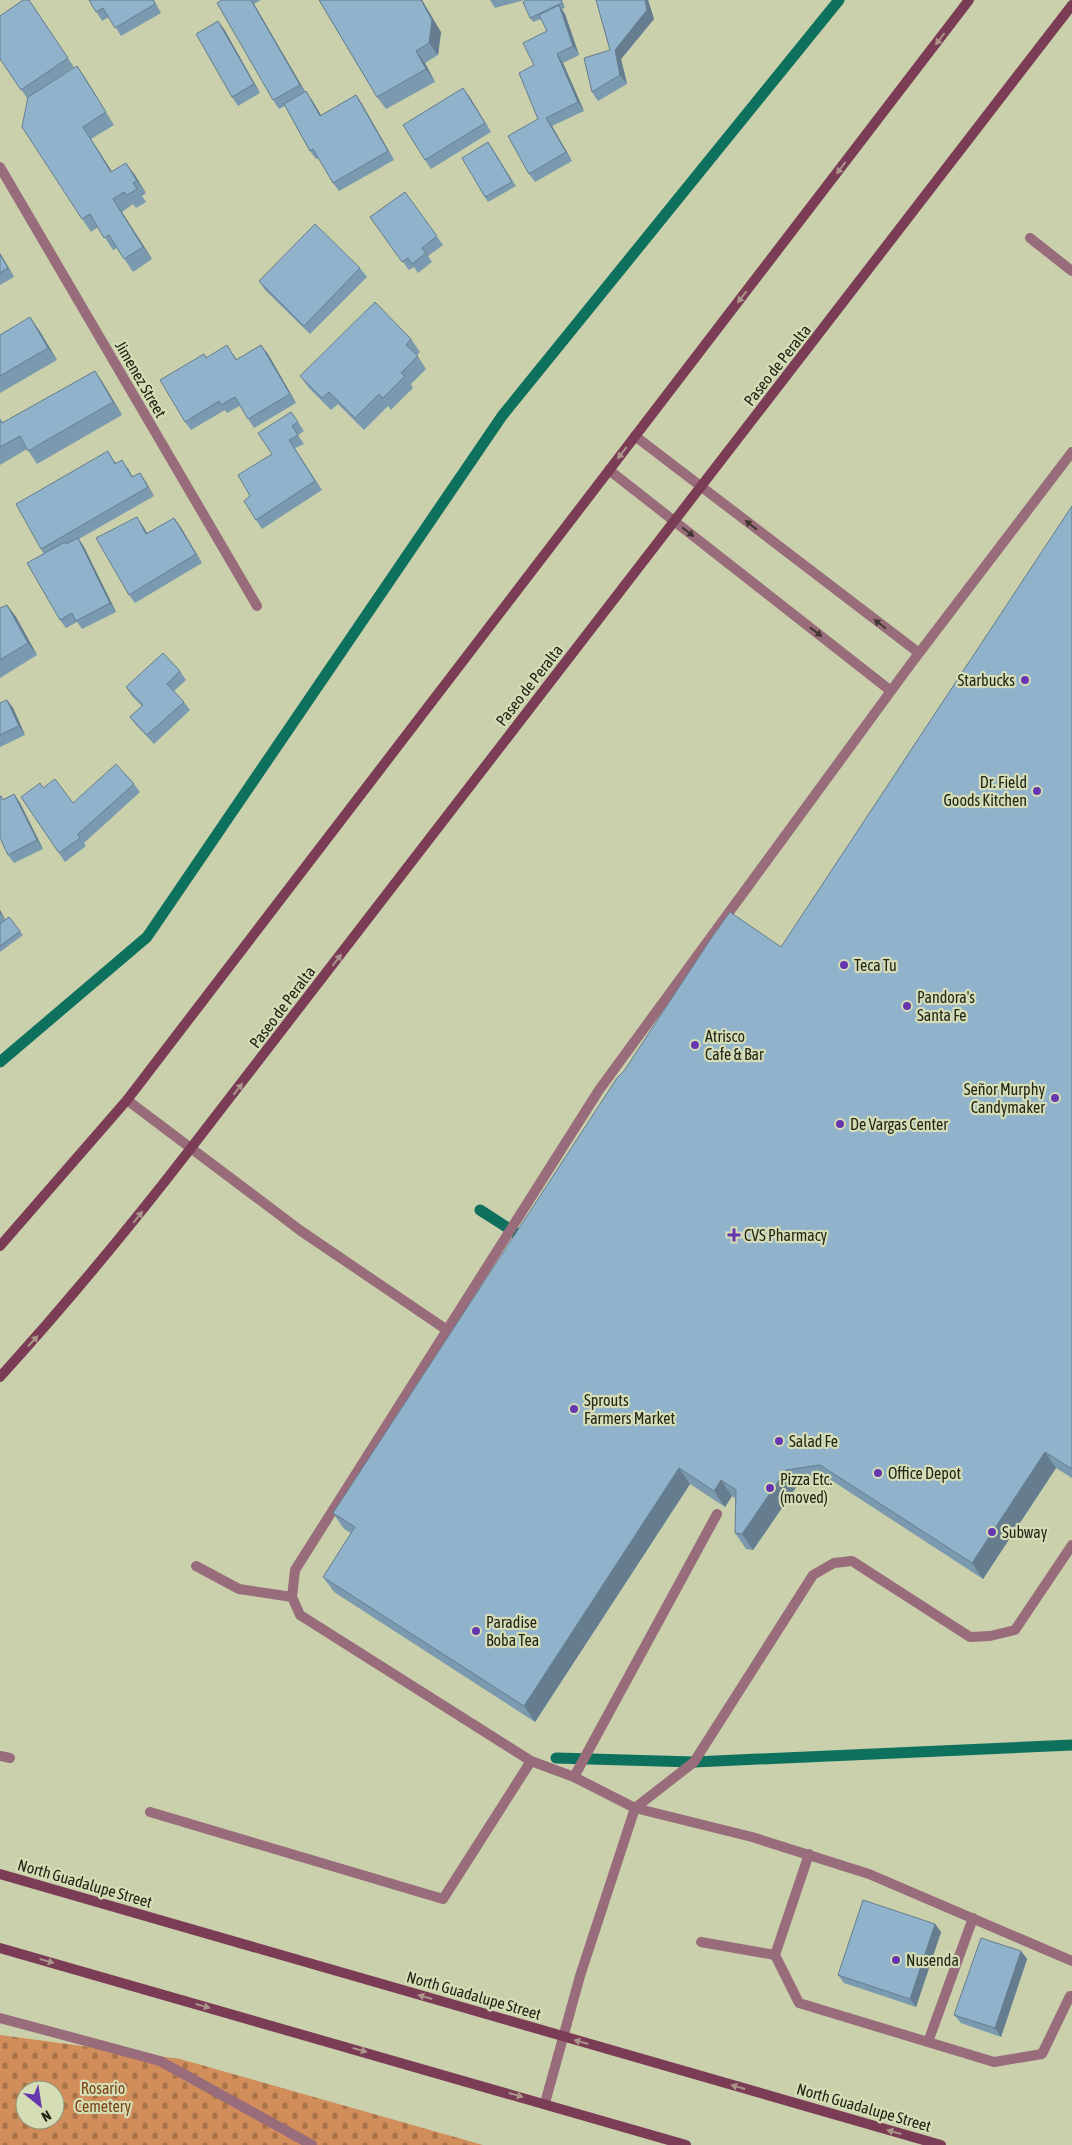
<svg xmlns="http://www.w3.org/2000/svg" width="1072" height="2145" font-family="'Asap Condensed',sans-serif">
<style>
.cemetery{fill:url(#cemetery-stones);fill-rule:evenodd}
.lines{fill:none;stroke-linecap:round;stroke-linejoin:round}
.stream{stroke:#0e715d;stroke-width:11}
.lane{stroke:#986c7b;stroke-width:10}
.street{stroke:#986c7b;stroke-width:10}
.secondary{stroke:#7b3d55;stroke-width:10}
.wall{fill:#7c9aaf}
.shaded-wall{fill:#657d8e}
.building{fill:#90b3cb;stroke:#657d8e}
.oneway{fill:#ac958b}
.oneway2{fill:#403730}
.poi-dot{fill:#6536ad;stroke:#d5ddb7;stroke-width:2}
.labels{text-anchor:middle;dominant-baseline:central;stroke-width:4.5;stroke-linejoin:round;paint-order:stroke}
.street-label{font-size:16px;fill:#232517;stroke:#d5ddb7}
.poi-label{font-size:16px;fill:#232517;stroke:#d5ddb7;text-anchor:start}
.park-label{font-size:16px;fill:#7e4513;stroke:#d5ddb7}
</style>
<defs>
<pattern id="cemetery-stones" width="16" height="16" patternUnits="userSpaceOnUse" patternTransform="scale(1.25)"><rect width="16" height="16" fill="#d18d5a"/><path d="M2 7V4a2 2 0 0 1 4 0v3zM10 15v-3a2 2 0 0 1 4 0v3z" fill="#a97349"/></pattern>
</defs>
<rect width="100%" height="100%" fill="#c9d0ab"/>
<!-- cemetery -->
<path class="cemetery" d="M0,2035L180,2059L483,2145H0ZM25,2090H55V2120H25Z"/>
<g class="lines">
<!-- stream -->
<path class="stream" d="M0,1062L147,937L502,416L839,0
M480,1210L519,1235
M556,1758L694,1762L1072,1745"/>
<!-- lane -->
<path class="lane" d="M1030,238L1072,271
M635,436L919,653
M1072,452L910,665L599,1090L295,1570L292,1597L300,1615L531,1761L574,1777L635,1808L752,1837L869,1874L1072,1961
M609,470L891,691
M127,1100L301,1231L447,1330
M196,1566L239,1589L292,1597
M0,1756L10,1758
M574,1777L717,1514
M150,1812L443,1899L531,1761
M701,1942L775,1955L799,2003L994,2062L1042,2054L1070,1996H1072
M775,1955L809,1854
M0,2018L160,2061L312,2145
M928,2042L973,1918
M545,2103L580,1976L635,1808L694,1762L813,1575L834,1563L852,1561L970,1637L990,1636L1015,1630L1072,1545"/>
<!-- street -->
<path class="street" d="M0,167L257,606"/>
<!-- secondary -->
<path class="secondary" d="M0,1246L127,1100L969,0
M0,1377C67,1303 130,1227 191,1148L1072,5
M0,1874L941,2145
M0,1948L686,2145"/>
</g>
<!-- wall -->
<path class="wall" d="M29,0L74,67L53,81L77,66L114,125L91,139L112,172L126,163L146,193L142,196L146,202L136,208L133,204L122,212L152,259L133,272L117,248L113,250L98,227L91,232L82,219L28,98H27L0,59Z
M89,0H154L161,13L121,36L109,17L102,21Z
M222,0H261L254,4L305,92L312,100L321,115L356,95L362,104L394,160L339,191L333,183L319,158L316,159L310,151L285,106L279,109L273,100Z
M319,0L441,32L438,55L425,63L435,82L386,109L377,97Z
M490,0H524L495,8Z
M526,0H562L565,8L562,9L565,14L579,55L563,63L584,111L552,126L572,161L535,182L529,174L538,119L534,65L547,31L541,19L533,22L530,18Z
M596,0H648L654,19L621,59L627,84L598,101L592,92L610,50Z
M224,29L260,93L238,106L232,97Z
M469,96L491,132L431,169L425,160Z
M491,146L516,186L488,202L485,197Z
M405,192L443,245L428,256L432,262L418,273L414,267L409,270L370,217Z
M0,253L14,277L0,285Z
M360,268L367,277L310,334L265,290L259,281Z
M39,330L57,360L0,393V335Z
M411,339L420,352L417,355L426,369L411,384L413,388L391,410L388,406L364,430L338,404L331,410L309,388L300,376Z
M204,354L207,358L233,354L237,360L268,354L296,403L254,428L240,406L227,413L225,410L191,430L185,422Z
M95,371L103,383L122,415L37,464L27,449L0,465V418L3,423Z
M291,412L304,431L298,435L304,444L295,448L322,490L262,529L256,520L250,496L272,454Z
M114,460L116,463L128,468L133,477L140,473L154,496L79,539L84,547L116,612L82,629L77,622L66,628L60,620L44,554L41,549Z
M1072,506V1478L1056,1468L983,1579L831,1480L797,1486L753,1550L746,1549L735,1533L736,1499L732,1496L725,1507L690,1484L535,1722L334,1592L323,1577L351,1533L344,1529L333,1513L781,947Z
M137,517L147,533L174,518L180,526L202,563L135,603L129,595Z
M7,605L16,617L37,655L0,678V608Z
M180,671L186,680L174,691L184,702L190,710L154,744L136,725L130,717L142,706L132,696L126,687Z
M7,700L13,708L25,735L0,747V703Z
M134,784L140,792L84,843L86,846L65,862L21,797L43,788L73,803Z
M14,794L20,803L43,849L14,863L8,855L3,799Z
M0,910L5,920L9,917L23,935L0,952Z
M935,1924L941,1932L916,2007L844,1983L838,1975Z
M1021,1951L1027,1959L1001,2037L961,2023L954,2015Z"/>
<!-- shaded-wall -->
<path class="shaded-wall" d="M251,0L254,4L306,93L300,85Z
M421,0H422L441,32L438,55L429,43Z
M645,0H648L654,19L621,59L627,84L620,75L615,50Z
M559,5L565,14L579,55L573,46Z
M218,21L224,29L260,93L254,84Z
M416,51L425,63L435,82L426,69Z
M557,54L563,63L584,111L578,102Z
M77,66L86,79L114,125L106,112Z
M463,88L469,96L491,132L485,123Z
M306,91L312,100L326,124L320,116Z
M356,95L362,104L394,160L388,151Z
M546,118L552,126L572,161L566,152Z
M83,127L91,139L120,184L111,172Z
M126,163L135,175L146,193L137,181Z
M113,199L122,212L152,259L143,247Z
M0,253L3,258L14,277L8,268Z
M30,317L39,330L57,360L48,348Z
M261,345L268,354L296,403L290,394Z
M95,371L103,383L122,415L113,402Z
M140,473L146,482L154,496L148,487Z
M137,517L143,526L152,542L146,534Z
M174,518L180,526L202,563L196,554Z
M78,538L84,547L116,612L110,603Z
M7,605L16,617L37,655L28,643Z
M7,700L13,708L25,735L19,726Z
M14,794L20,803L43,849L37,840Z
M0,910L6,921L0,913Z
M1045,1452L1056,1468L983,1579L972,1563Z
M679,1468L690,1484L535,1722L524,1706Z
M786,1470L797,1486L753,1550L742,1534Z
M721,1480L732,1496L725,1507L714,1491Z
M935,1924L941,1932L916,2007L910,1999Z
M1021,1951L1027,1959L1001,2037L995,2028Z"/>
<!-- building -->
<path class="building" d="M23,0H29L68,58L21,90L0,59V16Z
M89,0H153L155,4L115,28L103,8L96,12Z
M222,0H251L300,85L273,100L217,3Z
M319,0H421L432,20L429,43L416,51L426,69L377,97Z
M526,0H561L562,3L530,18L523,2Z
M596,0H645L647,10L615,50L620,75L592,92L584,58L610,50Z
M559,5L573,46L557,54L578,102L546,118L566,152L529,174L508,136L538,119L519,73L534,65L523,43L547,31L539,15Z
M218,21L254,84L232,97L196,34Z
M77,66L106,112L83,127L111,172L126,163L137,181L133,183L137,189L127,195L124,192L113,199L143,247L124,259L109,235L104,238L90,214L82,219L22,127L28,97Z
M463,88L485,123L425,160L403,125Z
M306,91L320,116L356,95L388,151L333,183L313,149L310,151L284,104Z
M488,142L512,182L485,197L462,158Z
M405,192L437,236L422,248L426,253L412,264L408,258L402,262L370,217Z
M315,224L360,268L304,326L259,281Z
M0,254L8,268L0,273Z
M375,302L411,339L406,345L418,356L401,373L405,376L383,398L379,394L355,418L329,392L322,398L300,376Z
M30,317L48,348L0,376V335Z
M227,345L236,360L261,345L290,394L248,419L235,397L221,405L219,401L185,422L160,380L204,354L206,358Z
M95,371L113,402L28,451L20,436L0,447V421L2,423Z
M291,412L298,422L292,426L298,435L289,440L315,481L256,520L244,501L250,496L238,475L272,454L258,433Z
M108,451L115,464L122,460L132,477L140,473L148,487L41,549L16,504Z
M1072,506V1469L1045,1452L972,1563L820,1465L786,1470L742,1534L735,1533L736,1490L721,1480L714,1491L679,1468L524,1706L323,1577L355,1527L333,1513L617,1078L624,1071L712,937L730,912L781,947Z
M137,517L146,534L174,518L196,554L129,595L96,538Z
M78,538L110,603L76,621L72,613L60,620L27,563L65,542L66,544Z
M7,605L28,643L0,660V608Z
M163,653L180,671L167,684L184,702L147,735L130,717L143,705L126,687Z
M7,700L19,726L0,735V703Z
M116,764L134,784L78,834L80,838L59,853L21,797L40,783L43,788L55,779L73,803Z
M14,794L37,840L8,855L0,838V796H1L3,800Z
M9,917L20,931L0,946V924Z
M863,1900L935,1924L910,1999L838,1975Z
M981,1938L1021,1951L995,2028L954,2015Z"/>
<!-- one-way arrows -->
<defs><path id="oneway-solid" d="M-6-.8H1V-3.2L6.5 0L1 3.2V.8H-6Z" transform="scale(1.25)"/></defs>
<g class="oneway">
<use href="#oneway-solid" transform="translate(940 39) rotate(127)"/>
<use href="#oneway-solid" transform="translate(841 168) rotate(127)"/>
<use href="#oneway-solid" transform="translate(742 297) rotate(128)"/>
<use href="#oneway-solid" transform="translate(622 453) rotate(128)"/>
<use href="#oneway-solid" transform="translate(337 960) rotate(-53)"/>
<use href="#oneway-solid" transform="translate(238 1089) rotate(-52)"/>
<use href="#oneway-solid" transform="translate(138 1217) rotate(-52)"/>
<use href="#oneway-solid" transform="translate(33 1341) rotate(-47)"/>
<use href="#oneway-solid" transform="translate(47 1961) rotate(16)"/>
<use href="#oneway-solid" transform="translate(425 1997) rotate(-164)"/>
<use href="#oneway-solid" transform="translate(203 2006) rotate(16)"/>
<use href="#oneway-solid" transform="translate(581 2042) rotate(-164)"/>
<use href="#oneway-solid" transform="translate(360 2050) rotate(16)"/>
<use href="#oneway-solid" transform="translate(738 2087) rotate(-164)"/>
<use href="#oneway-solid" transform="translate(516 2095) rotate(16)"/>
<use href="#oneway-solid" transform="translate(894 2132) rotate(-164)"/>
</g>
<g class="oneway2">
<use href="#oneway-solid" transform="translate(751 525) rotate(-142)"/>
<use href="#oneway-solid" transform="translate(688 532) rotate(38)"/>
<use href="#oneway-solid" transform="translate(880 624) rotate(-143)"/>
<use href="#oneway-solid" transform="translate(816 632) rotate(38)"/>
</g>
<!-- markers -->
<g class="poi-dot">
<circle cx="1025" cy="680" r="5"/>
<circle cx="1037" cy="791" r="5"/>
<circle cx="844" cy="965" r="5"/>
<circle cx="907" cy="1006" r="5"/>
<circle cx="695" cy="1045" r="5"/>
<circle cx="1055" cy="1098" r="5"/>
<circle cx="840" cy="1124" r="5"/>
<path d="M731.5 1227.5h5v5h5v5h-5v5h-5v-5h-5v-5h5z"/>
<circle cx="574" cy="1409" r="5"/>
<circle cx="779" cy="1441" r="5"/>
<circle cx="878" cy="1473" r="5"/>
<circle cx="770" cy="1488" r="5"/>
<circle cx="992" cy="1532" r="5"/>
<circle cx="476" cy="1631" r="5"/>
<circle cx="896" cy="1960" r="5"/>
</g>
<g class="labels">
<!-- street labels -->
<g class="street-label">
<text transform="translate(777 365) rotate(-52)">Paseo de Peralta</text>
<text transform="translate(141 379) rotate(60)">Jimenez Street</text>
<text transform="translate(529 685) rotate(-52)">Paseo de Peralta</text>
<text transform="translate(282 1007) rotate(-53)">Paseo de Peralta</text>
<text transform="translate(85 1883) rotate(16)">North Guadalupe Street</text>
<text transform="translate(474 1995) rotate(16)">North Guadalupe Street</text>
<text transform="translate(864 2107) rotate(16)">North Guadalupe Street</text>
</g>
<!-- poi labels -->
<g class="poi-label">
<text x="1015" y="680" text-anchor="end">Starbucks</text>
<text x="1027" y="782" text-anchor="end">Dr. Field<tspan x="1027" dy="18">Goods Kitchen</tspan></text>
<text x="854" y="965">Teca Tu</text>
<text x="917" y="997">Pandora's<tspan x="917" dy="18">Santa Fe</tspan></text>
<text x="705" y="1036">Atrisco<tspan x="705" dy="18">Cafe &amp; Bar</tspan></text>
<text x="1045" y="1089" text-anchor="end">Señor Murphy<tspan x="1045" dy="18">Candymaker</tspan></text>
<text x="850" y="1124">De Vargas Center</text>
<text x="744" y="1235">CVS Pharmacy</text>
<text x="584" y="1400">Sprouts<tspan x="584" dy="18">Farmers Market</tspan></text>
<text x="789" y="1441">Salad Fe</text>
<text x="888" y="1473">Office Depot</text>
<text x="780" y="1479">Pizza Etc.<tspan x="780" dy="18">(moved)</tspan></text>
<text x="1002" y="1532">Subway</text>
<text x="486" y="1622">Paradise<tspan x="486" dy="18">Boba Tea</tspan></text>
<text x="906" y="1960">Nusenda</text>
</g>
<!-- park labels -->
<g class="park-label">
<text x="103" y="2088">Rosario<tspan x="103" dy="18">Cemetery</tspan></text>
</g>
</g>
<!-- north arrow -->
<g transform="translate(40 2105) rotate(150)"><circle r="24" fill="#d5ddb7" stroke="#8e9377"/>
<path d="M0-4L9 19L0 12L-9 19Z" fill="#6536ad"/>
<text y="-8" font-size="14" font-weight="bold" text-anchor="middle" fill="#232517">N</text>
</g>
</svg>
